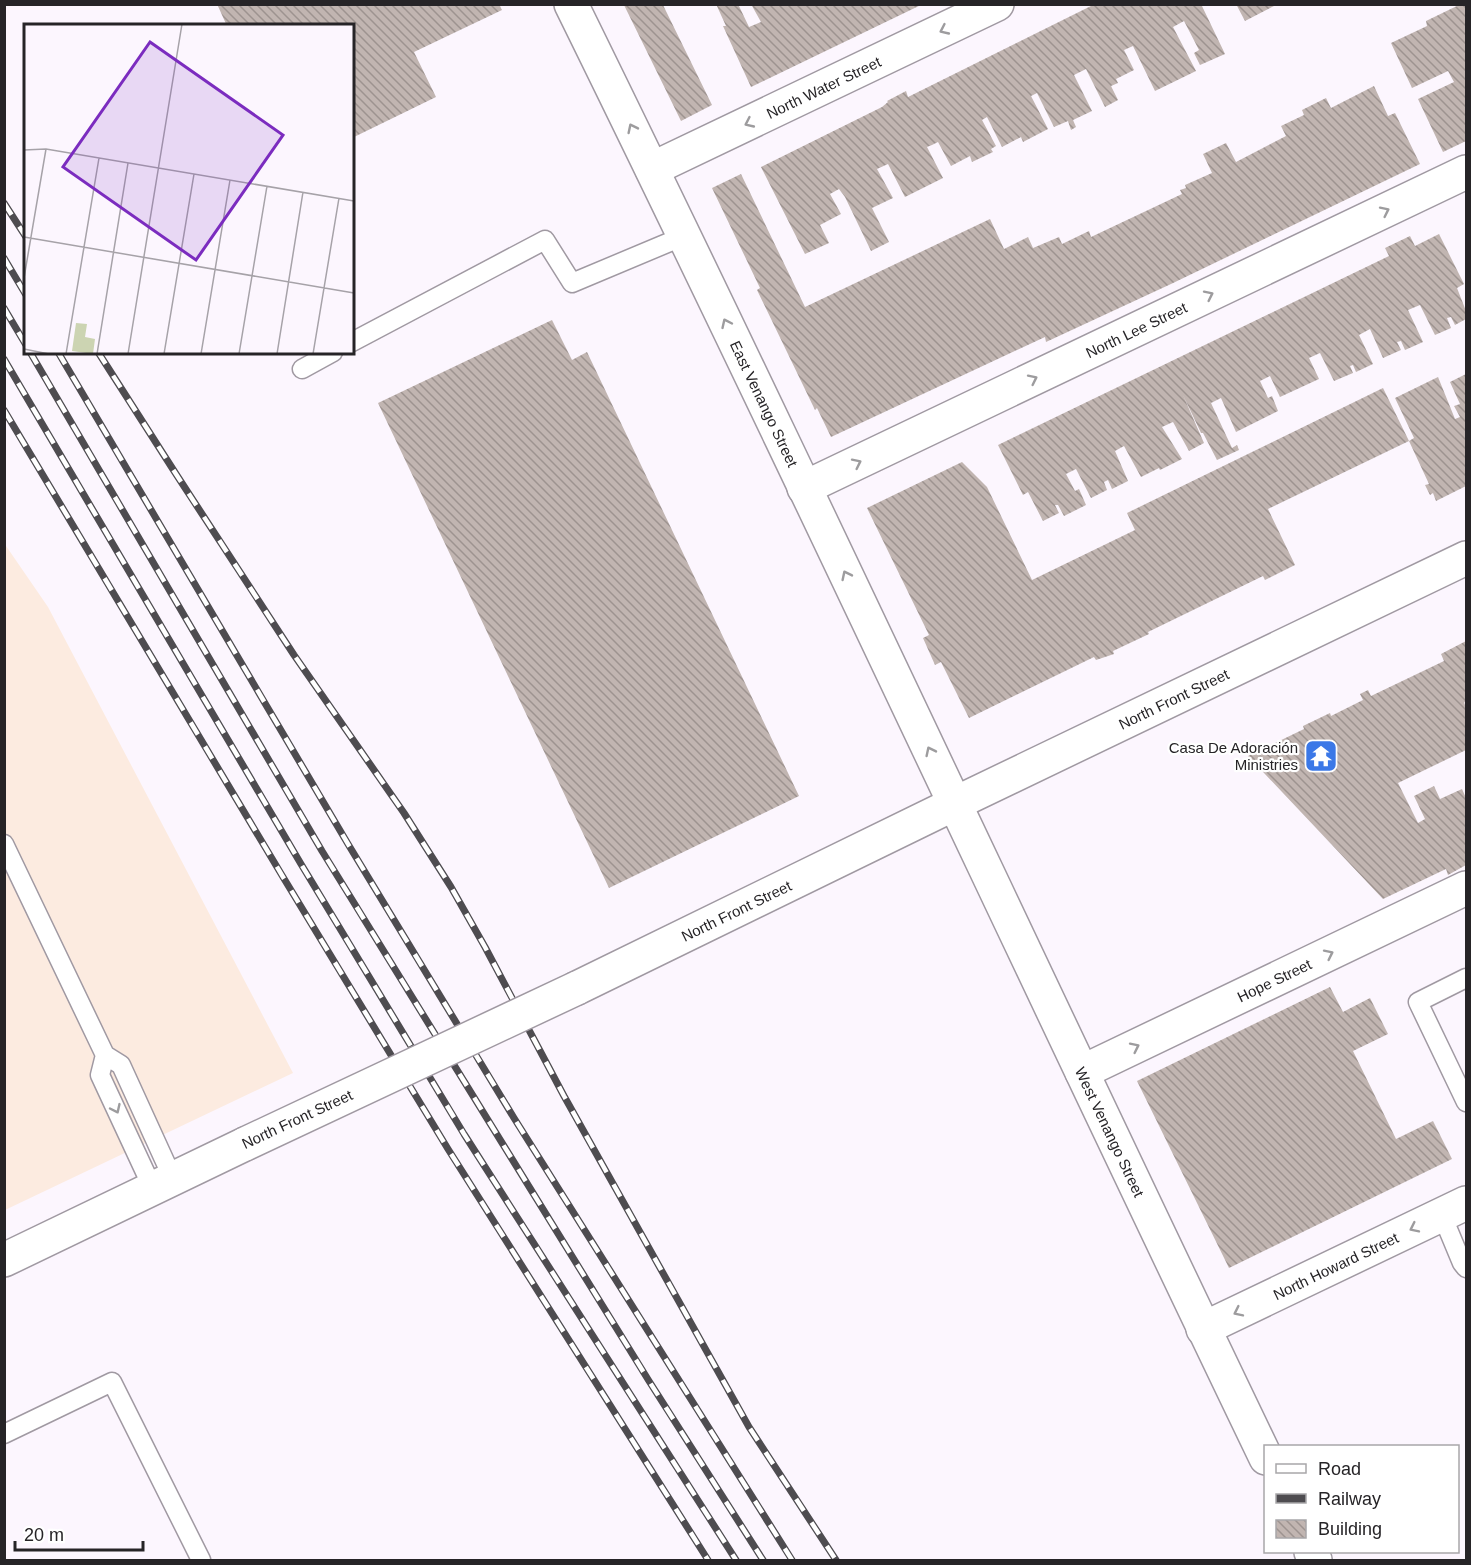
<svg xmlns="http://www.w3.org/2000/svg" width="1471" height="1565" font-family="Arial,sans-serif">
<style>
.medical{fill:#fcebe0}
.building{fill:url(#building-back-hatch)}
.lines{fill:none;stroke-linecap:round;stroke-linejoin:round}
.lane-casing{stroke:#a099a2;stroke-width:21}
.street-casing{stroke:#a099a2;stroke-width:36}
.secondary-casing{stroke:#a099a2;stroke-width:36}
.lane{stroke:#fff;stroke-width:18}
.street{stroke:#fff;stroke-width:33}
.secondary{stroke:#fff;stroke-width:33}
.rail-casing{stroke:#4e4c50;stroke-width:7}
.rail{stroke:#fff;stroke-width:4.5;stroke-dasharray:14;stroke-linecap:butt}
.secondary-bridge-casing{stroke:#a099a2;stroke-width:36;stroke-linecap:butt}
.secondary-bridge{stroke:#fff;stroke-width:33}
.oneway{stroke:#9d9c9e}
.labels{text-anchor:middle;dominant-baseline:central;stroke-width:4.5;stroke-linejoin:round;paint-order:stroke}
.street-label{font-size:15px;fill:#262427;stroke:#fff}
.poi-label{font-size:15px;fill:#262427;stroke:#fff;text-anchor:end}
.inset-road{fill:none;stroke:#a6a2a8;stroke-width:1.5}
.view{fill:#7b2cbf;fill-opacity:0.15;stroke:#7b2cbf;stroke-width:3}
.inset-edge{fill:none;stroke:#262427;stroke-width:3}
</style>
<defs>
<pattern id="building-back-hatch" width="6" height="6" patternUnits="userSpaceOnUse" patternTransform="scale(1.5)"><rect width="6" height="6" fill="#c1b5b1"/><path d="M-1 5l2 2M0 0l6 6M5-1l2 2" fill="none" stroke="#9d9390"/></pattern>
</defs>
<rect width="100%" height="100%" fill="#fcf6fe"/>
<!-- medical -->
<path class="medical" d="M4,543L48,607L293,1073L5,1210Z"/>
<!-- building -->
<path class="building" d="M217,4H499L502,10L414,52L436,97L352,138V26H227Z
M716,4H738L749,27L761,22L751,4H923L751,87L723,26H726Z
M1095,4H1201L1225,54L1200,65L1194,53L1199,50L1184,21L1173,27L1196,71L1155,91L1133,46L1124,50L1134,70L1116,79L1118,83L1111,86L1118,100L1105,107L1086,69L1074,75L1092,111L1073,120L1076,127L1071,130L1068,121L1054,127L1037,93L1031,96L1048,129L1023,142L1021,137L1002,147L987,117L982,120L996,146L991,149L993,152L972,162L970,156L951,166L938,142L932,145L927,147L943,178L905,197L888,164L877,169L893,198L872,208L889,242L871,251L845,197L839,189L830,194L841,214L820,225L829,243L805,254L761,167L882,107L888,102L887,101L906,91L908,97Z
M1236,4H1278L1245,21Z
M1461,4H1466V141L1443,152L1418,99L1454,82L1448,71L1412,88L1391,43L1427,26L1426,21Z
M624,5H663L712,105L681,121Z
M1374,86L1388,116L1395,113L1420,164L1171,284L1046,342L1045,337L831,437L817,408L815,410L757,290L760,288L712,188L741,174L805,307L990,219L1004,249L1028,237L1033,248L1059,237L1062,244L1089,231L1091,237L1182,194L1180,190L1186,188L1185,185L1212,173L1203,154L1226,143L1236,162L1286,136L1281,126L1304,115L1302,110L1326,98L1331,108Z
M1439,234L1464,284L1457,288L1466,311V319L1455,325L1451,317L1447,318L1451,328L1435,335L1420,305L1408,310L1423,342L1405,350L1401,341L1397,342L1401,350L1383,358L1370,329L1359,335L1373,364L1356,372L1353,365L1350,366L1353,373L1334,381L1320,353L1309,358L1319,379L1280,397L1270,376L1260,381L1268,398L1272,396L1278,411L1236,432L1221,398L1211,403L1232,448L1237,445L1239,450L1217,460L1203,433H1201L1183,395L1204,443L1189,451L1173,422L1162,427L1182,459L1160,470L1159,468L1141,477L1124,446L1115,451L1128,481L1112,489L1108,480L1104,482L1107,490L1091,498L1076,469L1066,474L1075,491L1079,489L1086,505L1064,516L1058,505H1055L1059,513L1043,521L1028,492L1023,495L998,445L1389,256L1385,248L1410,236L1415,246Z
M552,320L572,360L587,352L799,796L609,888L378,403Z
M1466,374V486L1436,501L1433,493L1430,495L1425,485L1429,484L1409,441L1414,438L1395,398L1438,377L1455,419L1460,417L1454,406L1460,404L1450,382Z
M1383,388L1409,441L1268,509L1295,565L1265,580L1263,576L1148,632L1149,634L1113,651L1114,654L1096,660L1094,657L969,718L941,662L935,665L923,638L929,635L867,508L962,462L987,487L1032,580L1135,530L1127,513Z
M1466,641V703L1464,702L1466,708V750L1398,783L1418,823L1425,819L1414,796L1434,786L1440,799L1462,789L1466,798V859L1465,860L1466,865L1448,875L1446,869L1383,899L1248,756L1304,729L1303,726L1330,713L1331,716L1363,700L1360,694L1368,690L1371,696L1444,661L1441,654Z
M1330,987L1343,1012L1370,998L1388,1034L1353,1051L1396,1139L1433,1121L1452,1159L1229,1268L1137,1081Z"/>
<g class="lines">
<defs>
<path id="lane" d="M352,342L545,240L572,283L684,236
M302,369L333,352
M4,844L105,1055L121,1065L173,1179
M1466,978L1418,1002L1466,1102
M105,1055L100,1075L153,1189
M1442,1215L1462,1263L1466,1268
M4,1434L112,1382L201,1560"/>
<g id="street">
<path id="s1" d="M652,169L997,4"/>
<path id="s2" d="M804,488L1466,172"/>
<path id="s3" d="M1082,1072L1466,888"/>
<path id="s4" d="M1203,1329L1466,1203"/>
</g>
<g id="secondary">
<path id="s5" d="M571,4C808,486 1033,974 1266,1458"/>
<path id="s6" d="M577,988L956,803L1466,558"/>
<path d="M4,1260L245,1144"/>
<path d="M1311,1552L1315,1560"/>
</g>
</defs>
<!-- lane casing -->
<use href="#lane" class="lane-casing"/>
<!-- street casing -->
<use href="#street" class="street-casing"/>
<!-- secondary casing -->
<use href="#secondary" class="secondary-casing"/>
<!-- lane -->
<use href="#lane" class="lane"/>
<!-- street -->
<use href="#street" class="street"/>
<!-- secondary -->
<use href="#secondary" class="secondary"/>
<defs>
<path id="rail" d="M4,203L26,237
M4,258L26,295
M4,308L26,345
M30,352L322,851L649,1381L763,1560
M58,352L348,844L514,1118L792,1560
M98,352L176,474L294,655L404,813L451,887L485,947L564,1096L749,1427L836,1560
M4,359L301,864L464,1134L736,1560
M4,410L283,877L448,1149L708,1560"/>
</defs>
<!-- rail casing -->
<use href="#rail" class="rail-casing"/>
<!-- rail -->
<use href="#rail" class="rail"/>
<defs>
<path id="secondary-bridge" d="M245,1144L577,988"/>
</defs>
<!-- secondary-bridge casing -->
<use href="#secondary-bridge" class="secondary-bridge-casing"/>
<!-- secondary-bridge -->
<use href="#secondary-bridge" class="secondary-bridge"/>
</g>
<!-- one-way arrows -->
<defs><path id="oneway-chevron" d="M-2-3.5L2.5 0L-2 3.5" fill="none" stroke-width="1.6" stroke-linecap="round" stroke-linejoin="round" transform="scale(1.5)"/></defs>
<g class="oneway">
<use href="#oneway-chevron" transform="translate(944 30) rotate(155)"/>
<use href="#oneway-chevron" transform="translate(749 123) rotate(155)"/>
<use href="#oneway-chevron" transform="translate(632 128) rotate(-116)"/>
<use href="#oneway-chevron" transform="translate(1385 211) rotate(-26)"/>
<use href="#oneway-chevron" transform="translate(1209 295) rotate(-26)"/>
<use href="#oneway-chevron" transform="translate(726 323) rotate(-115)"/>
<use href="#oneway-chevron" transform="translate(1033 379) rotate(-26)"/>
<use href="#oneway-chevron" transform="translate(857 463) rotate(-26)"/>
<use href="#oneway-chevron" transform="translate(846 575) rotate(-116)"/>
<use href="#oneway-chevron" transform="translate(930 751) rotate(-116)"/>
<use href="#oneway-chevron" transform="translate(1329 954) rotate(-26)"/>
<use href="#oneway-chevron" transform="translate(1135 1047) rotate(-26)"/>
<use href="#oneway-chevron" transform="translate(116 1109) rotate(65)"/>
<use href="#oneway-chevron" transform="translate(1414 1228) rotate(154)"/>
<use href="#oneway-chevron" transform="translate(1238 1312) rotate(154)"/>
</g>
<!-- icons -->
<defs>
<symbol id="temple-square" viewBox="-11 -11 22 22"><rect x="-9" y="-9" width="18" height="18" rx="4" fill="#3b78e7" stroke="#fff"/><path d="M0-6L5-2H3V0L6.5 2.5H4V6H1.5V3h-3V6H-4V2.5H-6.5L-3 0V-2H-5Z" fill="#fff"/></symbol>
</defs>
<g fill-rule="evenodd">
<use href="#temple-square" x="1302" y="737" width="38" height="38"/>
</g>
<g class="labels">
<!-- street labels -->
<g class="street-label">
<text stroke="none"><textPath href="#s1" startOffset="190">North Water Street</textPath></text>
<text stroke="none"><textPath href="#s2" startOffset="368">North Lee Street</textPath></text>
<text stroke="none"><textPath href="#s5" startOffset="444">East Venango Street</textPath></text>
<text stroke="none"><textPath href="#s6" startOffset="663">North Front Street</textPath></text>
<text stroke="none"><textPath href="#s6" startOffset="177">North Front Street</textPath></text>
<text stroke="none"><textPath href="#s3" startOffset="213">Hope Street</textPath></text>
<text transform="translate(297 1119) rotate(-25)">North Front Street</text>
<text stroke="none"><textPath href="#s5" startOffset="1250">West Venango Street</textPath></text>
<text stroke="none"><textPath href="#s4" startOffset="147">North Howard Street</textPath></text>
</g>
<!-- poi labels -->
<g class="poi-label">
<text x="1298" y="747">Casa De Adoración<tspan x="1298" dy="17">Ministries</tspan></text>
</g>
</g>
<!-- overview -->
<g transform="translate(24 24)">
<rect width="330" height="330" fill="#fcf6fe"/>
<path d="M52,299L63,300L61,313L71,315L69,330L48,327Z" fill="#ccd4b2"/>
<path class="inset-road" d="M0,126L22,125L330,177M0,213L330,269M0,254L22,125M0,325L25,330M42,330L75,134M73,330L104,139M104,330L158,0M140,330L170,150M177,330L206,156M215,330L243,162M253,330L279,168M289,330L315,174"/>
<path class="view" d="M126,18L259,111L172,236L39,143Z"/>
<rect width="330" height="330" class="inset-edge"/>
</g>
<!-- border -->
<rect width="1471" height="1565" fill="none" stroke="#262427" stroke-width="12"/>
<!-- legend -->
<rect x="1264" y="1445" width="195" height="108" fill="#ffffff" stroke="#a8a7a9" stroke-width="1.5"/>
<rect x="1276" y="1464" width="30" height="9" fill="#ffffff" stroke="#a8a7a9" stroke-width="1.5"/>
<text x="1318" y="1475" font-size="18" fill="#262427">Road</text>
<rect x="1276" y="1494" width="30" height="9" fill="#4e4c50" stroke="#a8a7a9" stroke-width="1.5"/>
<text x="1318" y="1505" font-size="18" fill="#262427">Railway</text>
<rect x="1276" y="1520" width="30" height="18" fill="url(#building-back-hatch)" stroke="#a8a7a9" stroke-width="1.5"/>
<text x="1318" y="1535" font-size="18" fill="#262427">Building</text>
<!-- scale -->
<path d="M15 1541v9h128v-9" fill="none" stroke="#262427" stroke-width="3"/>
<text x="24" y="1541" font-size="18" fill="#262427" stroke="#ffffff" stroke-width="4.5" paint-order="stroke">20 m</text>
</svg>
